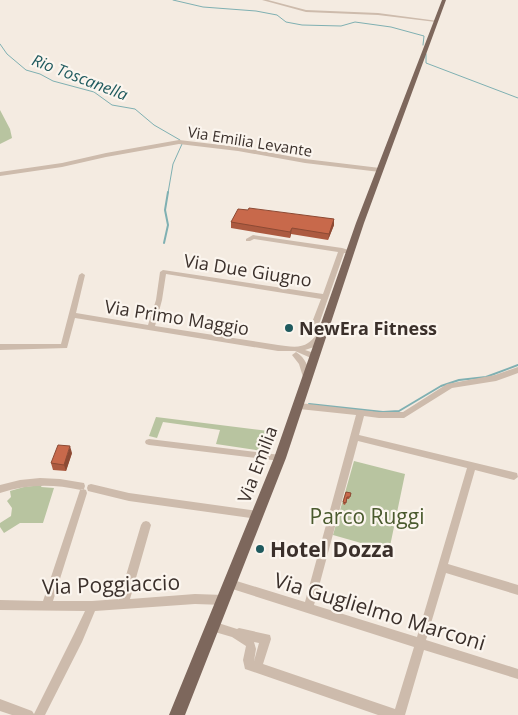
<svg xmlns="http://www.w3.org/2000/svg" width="518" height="715" font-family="'Open Sans',sans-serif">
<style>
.green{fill:#b8c4a0}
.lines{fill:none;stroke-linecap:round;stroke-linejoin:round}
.stream-far1{stroke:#7fb0b2;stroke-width:1}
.stream{stroke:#7fb0b2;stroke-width:2}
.minor{fill:#cdbbac;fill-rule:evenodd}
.major{fill:#7d675c;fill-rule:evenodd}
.wall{fill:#ac5a40}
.shaded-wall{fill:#8c4a34}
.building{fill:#c8694b;stroke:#8c4a34}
.poi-dot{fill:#1f5a5e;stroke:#fbf5ee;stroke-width:2}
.labels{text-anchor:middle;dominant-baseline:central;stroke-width:4.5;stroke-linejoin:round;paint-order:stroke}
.far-street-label{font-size:15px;fill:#3b302b;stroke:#fbf5ee}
.far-water-label{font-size:16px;font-style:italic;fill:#1f5a5e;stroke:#fbf5ee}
.street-label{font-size:18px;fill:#3b302b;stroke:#fbf5ee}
.poi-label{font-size:18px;font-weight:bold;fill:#3b302b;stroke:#fbf5ee;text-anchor:start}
.near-park-label{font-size:21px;fill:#4a5a2e;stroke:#fbf5ee}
.near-poi-label{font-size:21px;font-weight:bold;fill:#3b302b;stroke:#fbf5ee;text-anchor:start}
.near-street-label{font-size:21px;fill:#3b302b;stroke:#fbf5ee}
</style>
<rect width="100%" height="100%" fill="#f4ebe1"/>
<!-- green -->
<path class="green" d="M0,110L10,129L12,138L0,144Z
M156,417L277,432L269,452L216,444L220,430L163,422L157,438L149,436Z
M354,461L405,474L389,551L333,535Z
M42,485L41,487L54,488L43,523H20L4,533L0,527V523L11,516L12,508L7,501L11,497L10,491L24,487Z"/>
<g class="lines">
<!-- stream-far1 -->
<path class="stream-far1" d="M173,0L203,7L256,11L277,15L286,22L302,25L341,26L355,22L391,27L424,36L423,45
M0,44L7,54L26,70L40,74L53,81L94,92L112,105L135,109L154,125L180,140
M426,54V63L518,98
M168,193L173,164L182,144"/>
<!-- stream -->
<path class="stream" d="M164,243L168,225L165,210L168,192
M309,404L383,412L399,411L441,386L459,380L486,377L518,365"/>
<!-- minor -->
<path class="minor" d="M262,0H268L306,10L378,13L438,21L436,22L378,15L306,12Z
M179,140L238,147L305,159L380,168L383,170L380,172L305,163L238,151L179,144L106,157L62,167L0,176V172L62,163L106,153Z
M253,235L342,248L352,251V253H344L318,327H315L311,325L321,299L166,274L162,300L155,326L278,345C287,346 300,349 308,343C313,340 316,334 321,332L325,334L314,347L305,350L317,354L318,356L317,358H311L295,351H278L75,318L67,348L0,350V344H61L79,275L82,273L85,275L76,313L148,325L156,300L160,272L163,270L323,294L338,252L254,239L250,241H246V239Z
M296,352C306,358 308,367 311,377L310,379H304L303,377L299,364L292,355Z
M518,367V373L496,381L452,388L404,418H379L364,416L359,435L517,473L518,477L514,480L475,470L448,564L518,585V595L446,573L426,640L518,669V679L424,650L405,715H378L245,669L243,660L246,646L232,637L208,630L207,626L208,622L212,621L237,629L239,628L270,635L271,639L263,664L395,709L414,647L226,587L225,584L226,581L230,579L305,602L356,415L299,409L296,408L295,406L296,404L299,403L379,412H403L447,384L495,375ZM358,441L467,468L417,637L314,605ZM254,642L259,643L254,661L256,649Z
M149,439L280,455L283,456L284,458L283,460L280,461L149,445L146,444L145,442L146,440Z
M40,478L60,479L84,483L85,486L84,489L81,490C53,484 27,484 0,493V485L20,480Z
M91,484L129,493L258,511L261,512L263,515L261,518L258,519L129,501L88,491L87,488L88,485Z
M83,489L86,490L87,493L53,601H92L119,599L141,525L143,522L146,521L149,522L151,525L130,599L195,594L224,595L228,597L229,600L228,603L224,605L195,604L95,611L82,642L45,715H12L0,711V699L32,711L34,714L74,634L85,611L0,610V600L43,601L80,490Z"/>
<!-- major -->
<path class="major" d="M442,0H446L364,223L286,458L185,715H169L274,458L356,223Z"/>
</g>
<!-- wall -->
<path class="wall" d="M248,210L334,219V225L328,240L291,234L290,238L231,228V222Z
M72,453L66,471L53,470L51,463Z
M346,492L351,493L349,499H347L345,505L343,504Z"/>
<!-- shaded-wall -->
<path class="shaded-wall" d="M334,219V225L328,240L329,234Z
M292,228L291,234L290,238V232Z
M70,446L72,453L66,471L64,465Z"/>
<!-- building -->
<path class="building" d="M249,208L334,219L329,234L292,228L290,232L231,222L238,209L248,210Z
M58,445L70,446L64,465L51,463Z
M346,492L351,493L350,497H347L346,503L343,502Z"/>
<!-- markers -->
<g class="poi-dot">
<circle cx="289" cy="328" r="5"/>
<circle cx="260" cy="549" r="5"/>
</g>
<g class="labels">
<!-- far-street labels -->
<g class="far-street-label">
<text transform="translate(250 141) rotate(9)">Via Emilia Levante</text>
</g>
<!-- far-water labels -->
<g class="far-water-label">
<text transform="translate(80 77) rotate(21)">Rio Toscanella</text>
</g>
<!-- street labels -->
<g class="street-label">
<text transform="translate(248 270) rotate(9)">Via Due Giugno</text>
<text transform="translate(177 317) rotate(9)">Via Primo Maggio</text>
<text transform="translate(257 464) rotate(-69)">Via Emilia</text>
</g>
<!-- poi labels -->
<g class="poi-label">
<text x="299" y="328">NewEra Fitness</text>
</g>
<!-- near-park labels -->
<g class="near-park-label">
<text x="367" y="516">Parco Ruggi</text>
</g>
<!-- near-poi labels -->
<g class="near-poi-label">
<text x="270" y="549">Hotel Dozza</text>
</g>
<!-- near-street labels -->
<g class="near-street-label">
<text transform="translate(111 584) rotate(-2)">Via Poggiaccio</text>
<text transform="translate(380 611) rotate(17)">Via Guglielmo Marconi</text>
</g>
</g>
</svg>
